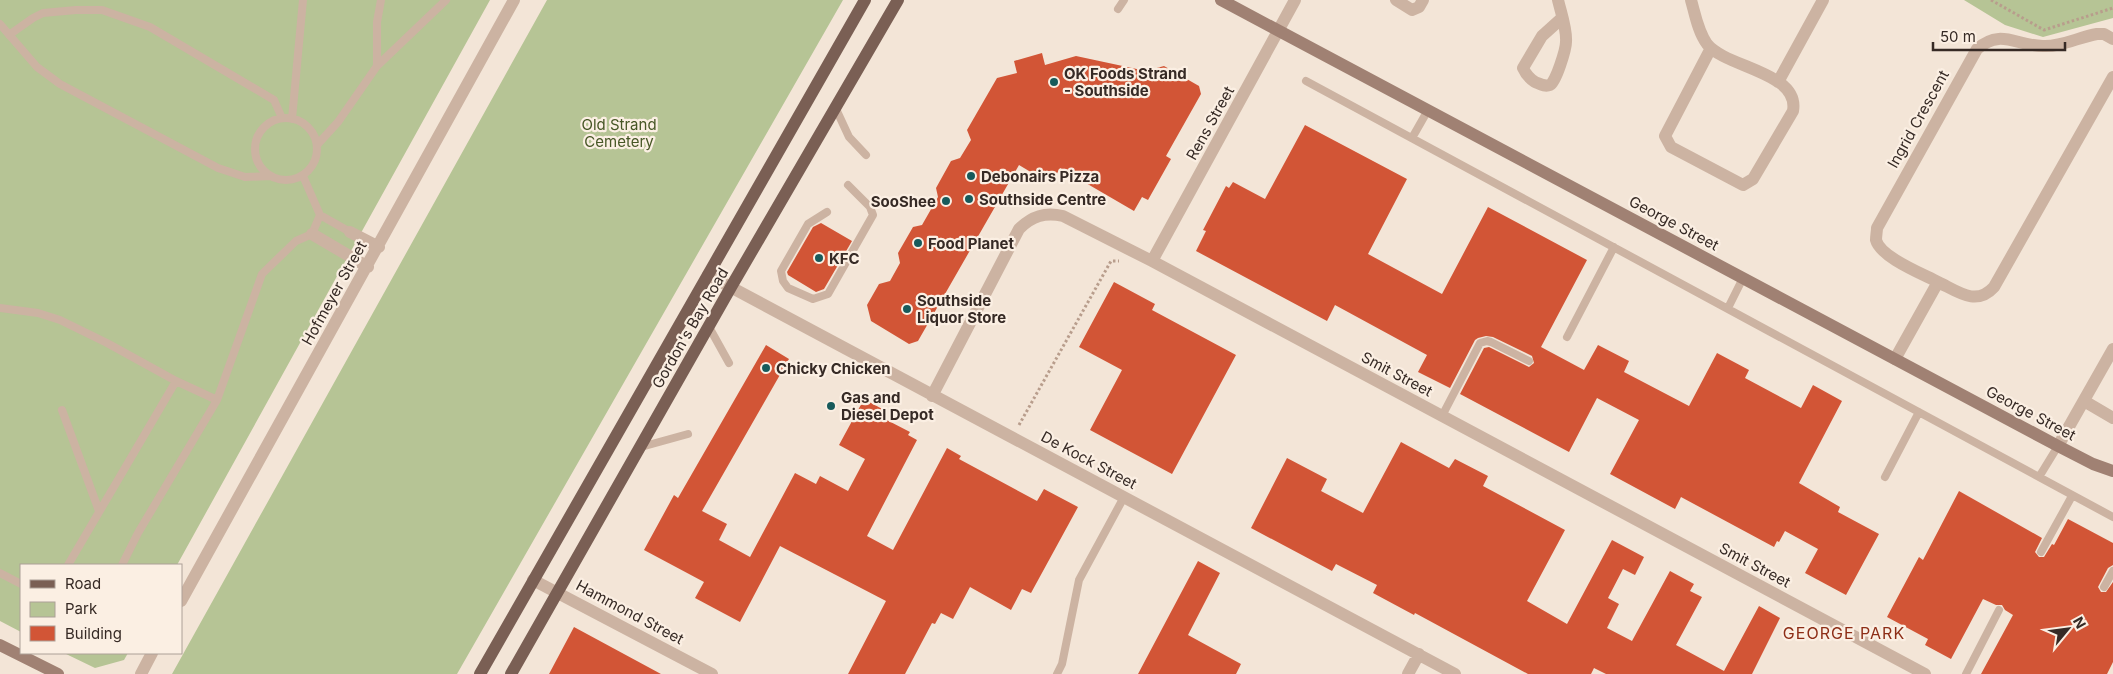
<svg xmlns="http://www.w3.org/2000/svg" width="2113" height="674" font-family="Inter,sans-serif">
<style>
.green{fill:#b6c495}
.building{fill:#d25536}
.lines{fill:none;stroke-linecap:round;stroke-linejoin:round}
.path{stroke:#b89d8c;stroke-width:3;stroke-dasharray:2.5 2.5;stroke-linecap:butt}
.lane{stroke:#ccb3a2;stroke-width:8}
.street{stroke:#ccb3a2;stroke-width:12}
.secondary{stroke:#a08173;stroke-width:12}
.primary{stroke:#7a5f54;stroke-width:12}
.poi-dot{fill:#175a5b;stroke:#fbefe3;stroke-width:2}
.labels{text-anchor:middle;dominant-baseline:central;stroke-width:4.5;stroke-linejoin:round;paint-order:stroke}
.poi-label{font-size:15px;font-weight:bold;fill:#362a25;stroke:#fbefe3;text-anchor:start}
.street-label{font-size:15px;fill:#362a25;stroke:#fbefe3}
.park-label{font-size:15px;fill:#475726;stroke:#fbefe3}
.neighbourhood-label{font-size:16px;letter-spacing:1px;fill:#8d2d16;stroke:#fbefe3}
</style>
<rect width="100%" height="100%" fill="#f3e5d7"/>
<!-- green -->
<path class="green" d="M0,0H490L177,565H21V632L0,621Z
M547,0H843L457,674H172Z
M1964,0H2113V18L2043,37L2005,25Z
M64,653H128L124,660L95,668Z"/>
<!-- building -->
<path class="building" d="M1042,53L1045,65L1076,56L1146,71L1164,66L1199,86L1201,94L1166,156L1171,159L1148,200L1142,197L1134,211L1060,168L1055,177L1044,180L1019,165L918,341L909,344L871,321L867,305L879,284L890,281L900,263L898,253L913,227L922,225L938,197L936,188L951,161L960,158L971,140L967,130L997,78L1017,73L1014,61Z
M1305,125L1407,179L1368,254L1442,294L1488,207L1587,260L1541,347L1584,370L1598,345L1629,361L1624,372L1689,406L1717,353L1749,370L1745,378L1801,408L1813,385L1842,401L1799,483L1840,507L1838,512L1879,534L1846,595L1805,573L1818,549L1785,531L1779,542L1777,541L1774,547L1681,497L1675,509L1610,474L1639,420L1597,398L1569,452L1460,394L1484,348L1489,347L1529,367L1534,363L1532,356L1493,337L1486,336L1478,338L1475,340L1450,388L1418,372L1427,355L1335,305L1327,321L1196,251L1206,231L1203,230L1226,186L1229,188L1233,182L1265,199Z
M821,223L852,241L824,289L816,292L788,275L787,272L813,227Z
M1114,282L1155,304L1152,310L1236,355L1172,474L1090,430L1122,370L1079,347Z
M766,345L789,359L702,511L727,524L719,540L750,557L795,473L816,484L820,476L848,491L865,459L839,445L864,399L884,410L881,417L910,432L908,435L917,440L867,536L893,550L947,448L961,456L959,459L1037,501L1044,489L1078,507L1031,593L1022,589L1011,610L970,587L953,619L941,613L935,624L932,623L905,674H848L886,601L780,546L740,622L695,598L704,582L644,550L674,495L678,498Z
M1401,442L1449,468L1455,459L1488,476L1483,486L1565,530L1527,601L1567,624L1612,540L1644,557L1635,575L1623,569L1608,598L1619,604L1607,628L1632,641L1670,571L1694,584L1690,591L1702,597L1676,645L1724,671L1759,606L1780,618L1752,674H1606L1594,668L1591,674H1528L1415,613L1414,615L1373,593L1377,585L1336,564L1332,571L1251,528L1287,458L1327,479L1321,491L1363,513Z
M1959,491L2042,538L2035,552L2039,557H2044L2052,544L2054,545L2068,519L2113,543V565L2108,568L2098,587L2101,592H2106L2113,582V662L2107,674H1981L2013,615L2005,610L2002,605H1996L1983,599L1951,659L1925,645L1928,639L1887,617L1919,557L1923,560Z
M1198,561L1220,573L1188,635L1241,664L1236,674H1138Z
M574,627L661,674H549Z"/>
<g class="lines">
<!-- path -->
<path class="path" d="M1991,0L2044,30L2113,8
M1019,425L1111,261H1119"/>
<!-- lane -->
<path class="lane" d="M1118,9L1124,0
M0,24L37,67L60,84L218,168L245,177L270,176
M9,35L33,18L43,13L76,10H102L150,27L274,100L282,118
M377,66L446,0
M1306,81L2113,517
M836,109L849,137L866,155
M255 149a31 31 0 1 1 62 0a31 31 0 1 1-62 0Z
M292,119L303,0
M1412,138L1428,110
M317,145L338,122L377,66V22L381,0
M827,212L808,224L781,271L783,281L788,288L813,299L828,294L873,215L870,207L848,185
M320,215L350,232
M0,308L38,313L60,320L107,343L176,381L217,400
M1728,308L1743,278
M709,327L729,363
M1567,337L1614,247
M62,410L99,511
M1442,416L1480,343L1487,341L1491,342L1529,361
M641,447L688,434
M1885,477L1919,412
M2039,477L2058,446
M2041,552L2072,496
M68,565L176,381
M122,565L138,533L217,400L262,274L296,241L312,234L320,215L303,176
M0,573L21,584
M2104,587L2113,571
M1057,674L1062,664L1079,580L1124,497
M1966,674L1999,610"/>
<!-- street -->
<path class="street" d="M1396,0L1412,10L1419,7L1423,0
M1558,0C1561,13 1567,29 1566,42C1566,49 1556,82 1550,85C1545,87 1540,84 1535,82C1529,78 1526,75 1523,68L1542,36L1562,18
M1691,0C1695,14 1698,32 1707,44C1726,68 1800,72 1793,111L1753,179L1743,185L1671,147L1665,136L1711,48
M1778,82L1823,0
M350,232L379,247
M312,234L368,267
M1152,261L1295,0
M708,275L1455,674
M1938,282C1923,274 1880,257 1876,240C1876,236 1877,231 1877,228L1977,49C2001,28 2016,46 2043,46C2061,47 2079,37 2097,34H2104L2113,39
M1895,359L1938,282C1957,291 1976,307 1994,287L2113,77
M932,396L1019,229C1032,216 1045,212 1063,216L1152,261L1925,674
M2084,401L2113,418
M2058,446L2113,349
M533,580L712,674
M181,601L514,0
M141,674L152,653
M1408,674L1419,654"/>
<!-- secondary -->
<path class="secondary" d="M1221,0L2058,446L2093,464L2113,471
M0,645L58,674"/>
<!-- primary -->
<path class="primary" d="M480,674L865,0
M511,674L731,287L898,0"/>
</g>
<!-- markers -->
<g class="poi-dot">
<circle cx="1054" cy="82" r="5"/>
<circle cx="971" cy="176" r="5"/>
<circle cx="969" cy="199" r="5"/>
<circle cx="946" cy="201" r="5"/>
<circle cx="918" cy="243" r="5"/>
<circle cx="819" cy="258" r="5"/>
<circle cx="907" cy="309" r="5"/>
<circle cx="766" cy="368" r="5"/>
<circle cx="831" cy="406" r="5"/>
</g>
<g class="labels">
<!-- poi labels -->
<g class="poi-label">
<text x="1064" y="73">OK Foods Strand<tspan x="1064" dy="17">- Southside</tspan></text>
<text x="981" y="176">Debonairs Pizza</text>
<text x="979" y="199">Southside Centre</text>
<text x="936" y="201" text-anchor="end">SooShee</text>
<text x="928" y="243">Food Planet</text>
<text x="829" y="258">KFC</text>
<text x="917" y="300">Southside<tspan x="917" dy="17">Liquor Store</tspan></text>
<text x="776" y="368">Chicky Chicken</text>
<text x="841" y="397">Gas and<tspan x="841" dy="17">Diesel Depot</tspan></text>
</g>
<!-- street labels -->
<g class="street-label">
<text transform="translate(1918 119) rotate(-61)">Ingrid Crescent</text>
<text transform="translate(1210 123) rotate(-61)">Rens Street</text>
<text transform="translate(1674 223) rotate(28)">George Street</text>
<text transform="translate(334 293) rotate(-61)">Hofmeyer Street</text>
<text transform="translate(690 328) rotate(-60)">Gordon's Bay Road</text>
<text transform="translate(1397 374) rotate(28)">Smit Street</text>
<text transform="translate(2031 413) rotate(28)">George Street</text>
<text transform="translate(1089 460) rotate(28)">De Kock Street</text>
<text transform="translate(1755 565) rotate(28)">Smit Street</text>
<text transform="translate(630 612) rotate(28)">Hammond Street</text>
</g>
<!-- park labels -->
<g class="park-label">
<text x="619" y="124">Old Strand<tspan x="619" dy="17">Cemetery</tspan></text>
</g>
<!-- neighbourhood labels -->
<g class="neighbourhood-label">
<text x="1844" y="633">GEORGE PARK</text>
</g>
</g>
<!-- legend -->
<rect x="20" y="564" width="162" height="90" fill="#fbefe3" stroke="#aca097"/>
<rect x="30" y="580" width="25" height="8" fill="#7a5f54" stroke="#aca097"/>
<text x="65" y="589" font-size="15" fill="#362a25">Road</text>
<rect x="30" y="602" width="25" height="15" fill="#b6c495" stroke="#aca097"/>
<text x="65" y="614" font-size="15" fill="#362a25">Park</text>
<rect x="30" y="626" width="25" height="15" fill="#d25536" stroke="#aca097"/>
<text x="65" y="639" font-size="15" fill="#362a25">Building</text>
<!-- north arrow -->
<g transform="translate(2068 629) rotate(61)" stroke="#fbefe3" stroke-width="4" paint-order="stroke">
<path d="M0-4L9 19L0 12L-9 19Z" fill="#362a25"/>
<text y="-8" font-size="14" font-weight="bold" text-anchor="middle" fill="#362a25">N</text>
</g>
<!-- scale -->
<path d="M1933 42v8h132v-8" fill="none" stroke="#362a25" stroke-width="2.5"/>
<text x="1940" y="42" font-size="15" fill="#362a25" stroke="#fbefe3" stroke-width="4" paint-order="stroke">50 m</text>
</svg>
